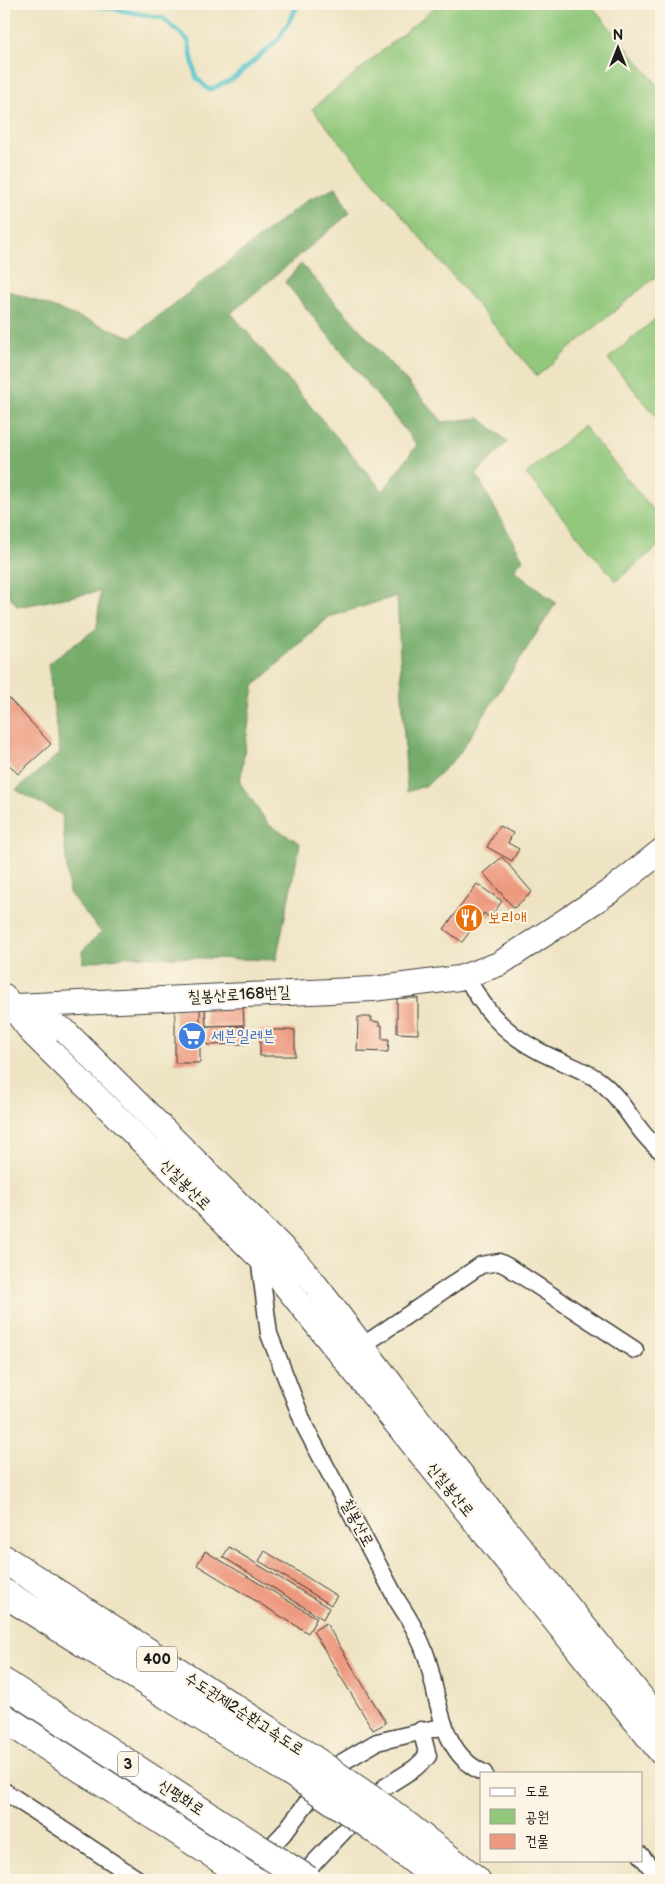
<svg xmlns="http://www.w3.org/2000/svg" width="665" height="1884" font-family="'Balsamiq Sans','Poor Story',sans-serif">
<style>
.green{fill:#91c87b;stroke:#56724c}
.forest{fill:#74ac6b;stroke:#486444}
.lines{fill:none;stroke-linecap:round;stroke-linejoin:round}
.stream{stroke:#57c5cb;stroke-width:4.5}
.building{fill:#ed997f}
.street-casing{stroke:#3c3a35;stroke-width:19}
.secondary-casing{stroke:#3c3a35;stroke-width:26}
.highway-casing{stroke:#3c3a35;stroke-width:30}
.street{stroke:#fff;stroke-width:16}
.secondary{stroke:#fff;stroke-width:24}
.highway{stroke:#fff;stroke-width:28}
.highway-bridge-casing{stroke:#3c3a35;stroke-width:30;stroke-linecap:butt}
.highway-bridge{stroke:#fff;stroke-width:28}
.labels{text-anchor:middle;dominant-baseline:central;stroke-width:4;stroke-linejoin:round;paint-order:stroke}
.shield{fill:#fcf5e5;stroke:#5f5d58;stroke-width:1}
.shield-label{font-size:15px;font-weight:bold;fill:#1c1c1c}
.food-label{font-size:16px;fill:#c56008;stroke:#fcf5e5;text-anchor:start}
.street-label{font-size:16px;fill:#1c1c1c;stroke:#fcf5e5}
.shop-label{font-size:16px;fill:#366cbe;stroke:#fcf5e5;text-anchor:start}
</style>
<rect width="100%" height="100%" fill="#fcf5e5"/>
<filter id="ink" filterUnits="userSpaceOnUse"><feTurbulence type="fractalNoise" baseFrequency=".02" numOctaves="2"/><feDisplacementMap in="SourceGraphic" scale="10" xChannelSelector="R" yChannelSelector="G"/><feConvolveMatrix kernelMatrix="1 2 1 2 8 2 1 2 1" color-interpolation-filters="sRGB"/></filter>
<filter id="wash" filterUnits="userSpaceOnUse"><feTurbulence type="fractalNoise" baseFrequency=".0096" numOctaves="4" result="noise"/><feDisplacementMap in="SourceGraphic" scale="20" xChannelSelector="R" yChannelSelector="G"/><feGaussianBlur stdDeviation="1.12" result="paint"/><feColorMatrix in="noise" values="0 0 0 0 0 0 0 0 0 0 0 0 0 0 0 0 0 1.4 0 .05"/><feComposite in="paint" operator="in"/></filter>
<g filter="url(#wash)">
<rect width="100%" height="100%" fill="#eee3c3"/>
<!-- green -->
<path class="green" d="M439,4H590L661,89V272L537,376L312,109Z
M661,314V422L608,359Z
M583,426L661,519V544L616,581L526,474Z"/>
<!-- forest -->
<path class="forest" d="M336,187L350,213L231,313L383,491L417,445L285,282L301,264L443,422L480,418L508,442L476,474L523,559L514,570L556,603L457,757L427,785L407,792L397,596L329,617L254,686L240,783L269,825L300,843L276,960L130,956L83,963L82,951L101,932L69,893L62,815L16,790L60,753L48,664L97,628L100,591L18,607L4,589V289L132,337L307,200Z"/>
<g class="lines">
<!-- stream -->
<path class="stream" d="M86,4L163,18L188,40L196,77L209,90L233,79L278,40L299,4"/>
</g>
<g id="blocks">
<!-- building -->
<path class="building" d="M4,693L51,744L18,774L4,759Z
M499,826L513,833L508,843L519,849L512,861L487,847Z
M502,857L532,892L514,908L483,873Z
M477,884L502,901L490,918L484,913L462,942L444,929Z
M397,998H418V1034L397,1033Z
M243,1007L244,1025L206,1026L205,1008Z
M175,1008H200V1063H175Z
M358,1017H372L371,1021L379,1022V1025H382V1039H389L388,1052L357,1051Z
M244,1026L245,1044L207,1045L206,1027Z
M260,1030H295V1056H260Z
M229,1547L329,1608L323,1619L223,1557Z
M205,1551L317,1618L308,1633L197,1565Z
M265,1551L337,1596L331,1605L259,1561Z
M326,1623L386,1723L373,1730L313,1631Z"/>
</g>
</g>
<g filter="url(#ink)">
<use href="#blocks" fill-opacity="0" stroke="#3c3a35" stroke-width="1"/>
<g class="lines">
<defs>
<path id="street" d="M466,976C487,1016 511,1039 553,1058C569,1065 587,1071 601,1082C625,1101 636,1132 661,1151
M259,1257L269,1334L305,1427L397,1600C409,1618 420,1637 427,1658C439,1698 440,1754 484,1773
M362,1346L481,1265L499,1262L507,1266L635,1350
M4,1791L139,1880
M641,1855L660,1880
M239,1880L283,1834L334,1767L377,1742L445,1726
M298,1880L385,1787L415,1768L428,1756L421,1730"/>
<path id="secondary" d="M4,996L32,1033L275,1273L661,1753
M15,1006L373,989L459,978L499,964L612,890L661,851
M13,1007L64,1030L294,1259L315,1284L441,1449L661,1721"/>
<path id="highway" d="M4,1559L311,1758
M4,1593L297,1776
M4,1683L253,1845
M4,1718L230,1865
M388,1811L476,1880
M372,1827L440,1880"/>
</defs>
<!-- street casing -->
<use href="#street" class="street-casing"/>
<!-- secondary casing -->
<use href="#secondary" class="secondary-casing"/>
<!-- highway casing -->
<use href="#highway" class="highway-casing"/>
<!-- street -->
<use href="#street" class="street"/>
<!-- secondary -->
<use href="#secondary" class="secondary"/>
<!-- highway -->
<use href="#highway" class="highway"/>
<defs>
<path id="highway-bridge" d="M311,1758L388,1811
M297,1776L372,1827
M253,1845L308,1880
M230,1865L253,1880"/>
</defs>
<!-- highway-bridge casing -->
<use href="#highway-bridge" class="highway-bridge-casing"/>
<!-- highway-bridge -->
<use href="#highway-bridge" class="highway-bridge"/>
</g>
</g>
<!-- icons -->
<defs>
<symbol id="restaurant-disc" viewBox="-11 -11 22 22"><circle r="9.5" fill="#e8710a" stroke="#fcf5e5"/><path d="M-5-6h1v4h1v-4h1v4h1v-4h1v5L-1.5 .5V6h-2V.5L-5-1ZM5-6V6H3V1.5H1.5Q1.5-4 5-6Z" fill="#fff"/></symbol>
<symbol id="supermarket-disc" viewBox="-11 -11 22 22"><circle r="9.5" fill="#3f7fe0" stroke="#fcf5e5"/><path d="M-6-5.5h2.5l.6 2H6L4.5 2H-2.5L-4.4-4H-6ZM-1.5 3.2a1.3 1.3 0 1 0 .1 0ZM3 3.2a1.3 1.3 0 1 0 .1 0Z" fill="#fff"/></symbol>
</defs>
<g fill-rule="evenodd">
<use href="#restaurant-disc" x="453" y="902" width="32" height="32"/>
<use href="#supermarket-disc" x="176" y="1020" width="32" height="32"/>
</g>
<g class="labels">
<!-- shield labels -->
<g class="shield">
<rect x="137" y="1646.5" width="40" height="25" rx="4"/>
<rect x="118" y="1751.5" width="20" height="25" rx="4"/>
</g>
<g class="shield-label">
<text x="157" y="1659">400</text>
<text x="128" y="1764">3</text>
</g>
<!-- food labels -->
<g class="food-label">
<text x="488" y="918">보리애</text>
</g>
<!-- street labels -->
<g class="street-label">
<text transform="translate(239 995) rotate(-3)">칠봉산로168번길</text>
<text transform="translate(185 1185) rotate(45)">신칠봉산로</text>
<text transform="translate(450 1490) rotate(51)">신칠봉산로</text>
<text transform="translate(357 1523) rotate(62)">칠봉산로</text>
<text transform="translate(244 1714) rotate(33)">수도권제2순환고속도로</text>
<text transform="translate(181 1798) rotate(33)">신평화로</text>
</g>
<!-- shop labels -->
<g class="shop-label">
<text x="211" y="1036">세븐일레븐</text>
</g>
</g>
<!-- margin -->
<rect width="665" height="1884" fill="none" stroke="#fcf5e5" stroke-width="20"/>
<!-- legend -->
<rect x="480" y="1772" width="162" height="90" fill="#fcf5e5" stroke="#a29e95"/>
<rect x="490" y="1788" width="25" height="8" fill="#ffffff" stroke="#a29e95"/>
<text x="525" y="1796" font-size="15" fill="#1c1c1c">도로</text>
<rect x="490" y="1809" width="25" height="15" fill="#91c87b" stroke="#a29e95"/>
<text x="525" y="1822" font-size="15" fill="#1c1c1c">공원</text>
<rect x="490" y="1834" width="25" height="15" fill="#ed997f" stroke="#a29e95"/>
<text x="525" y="1846" font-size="15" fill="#1c1c1c">건물</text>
<!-- north arrow -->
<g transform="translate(618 48)" stroke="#fcf5e5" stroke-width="4" paint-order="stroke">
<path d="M0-4L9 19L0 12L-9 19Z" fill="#1c1c1c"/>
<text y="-8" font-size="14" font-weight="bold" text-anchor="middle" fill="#1c1c1c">N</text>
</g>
</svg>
